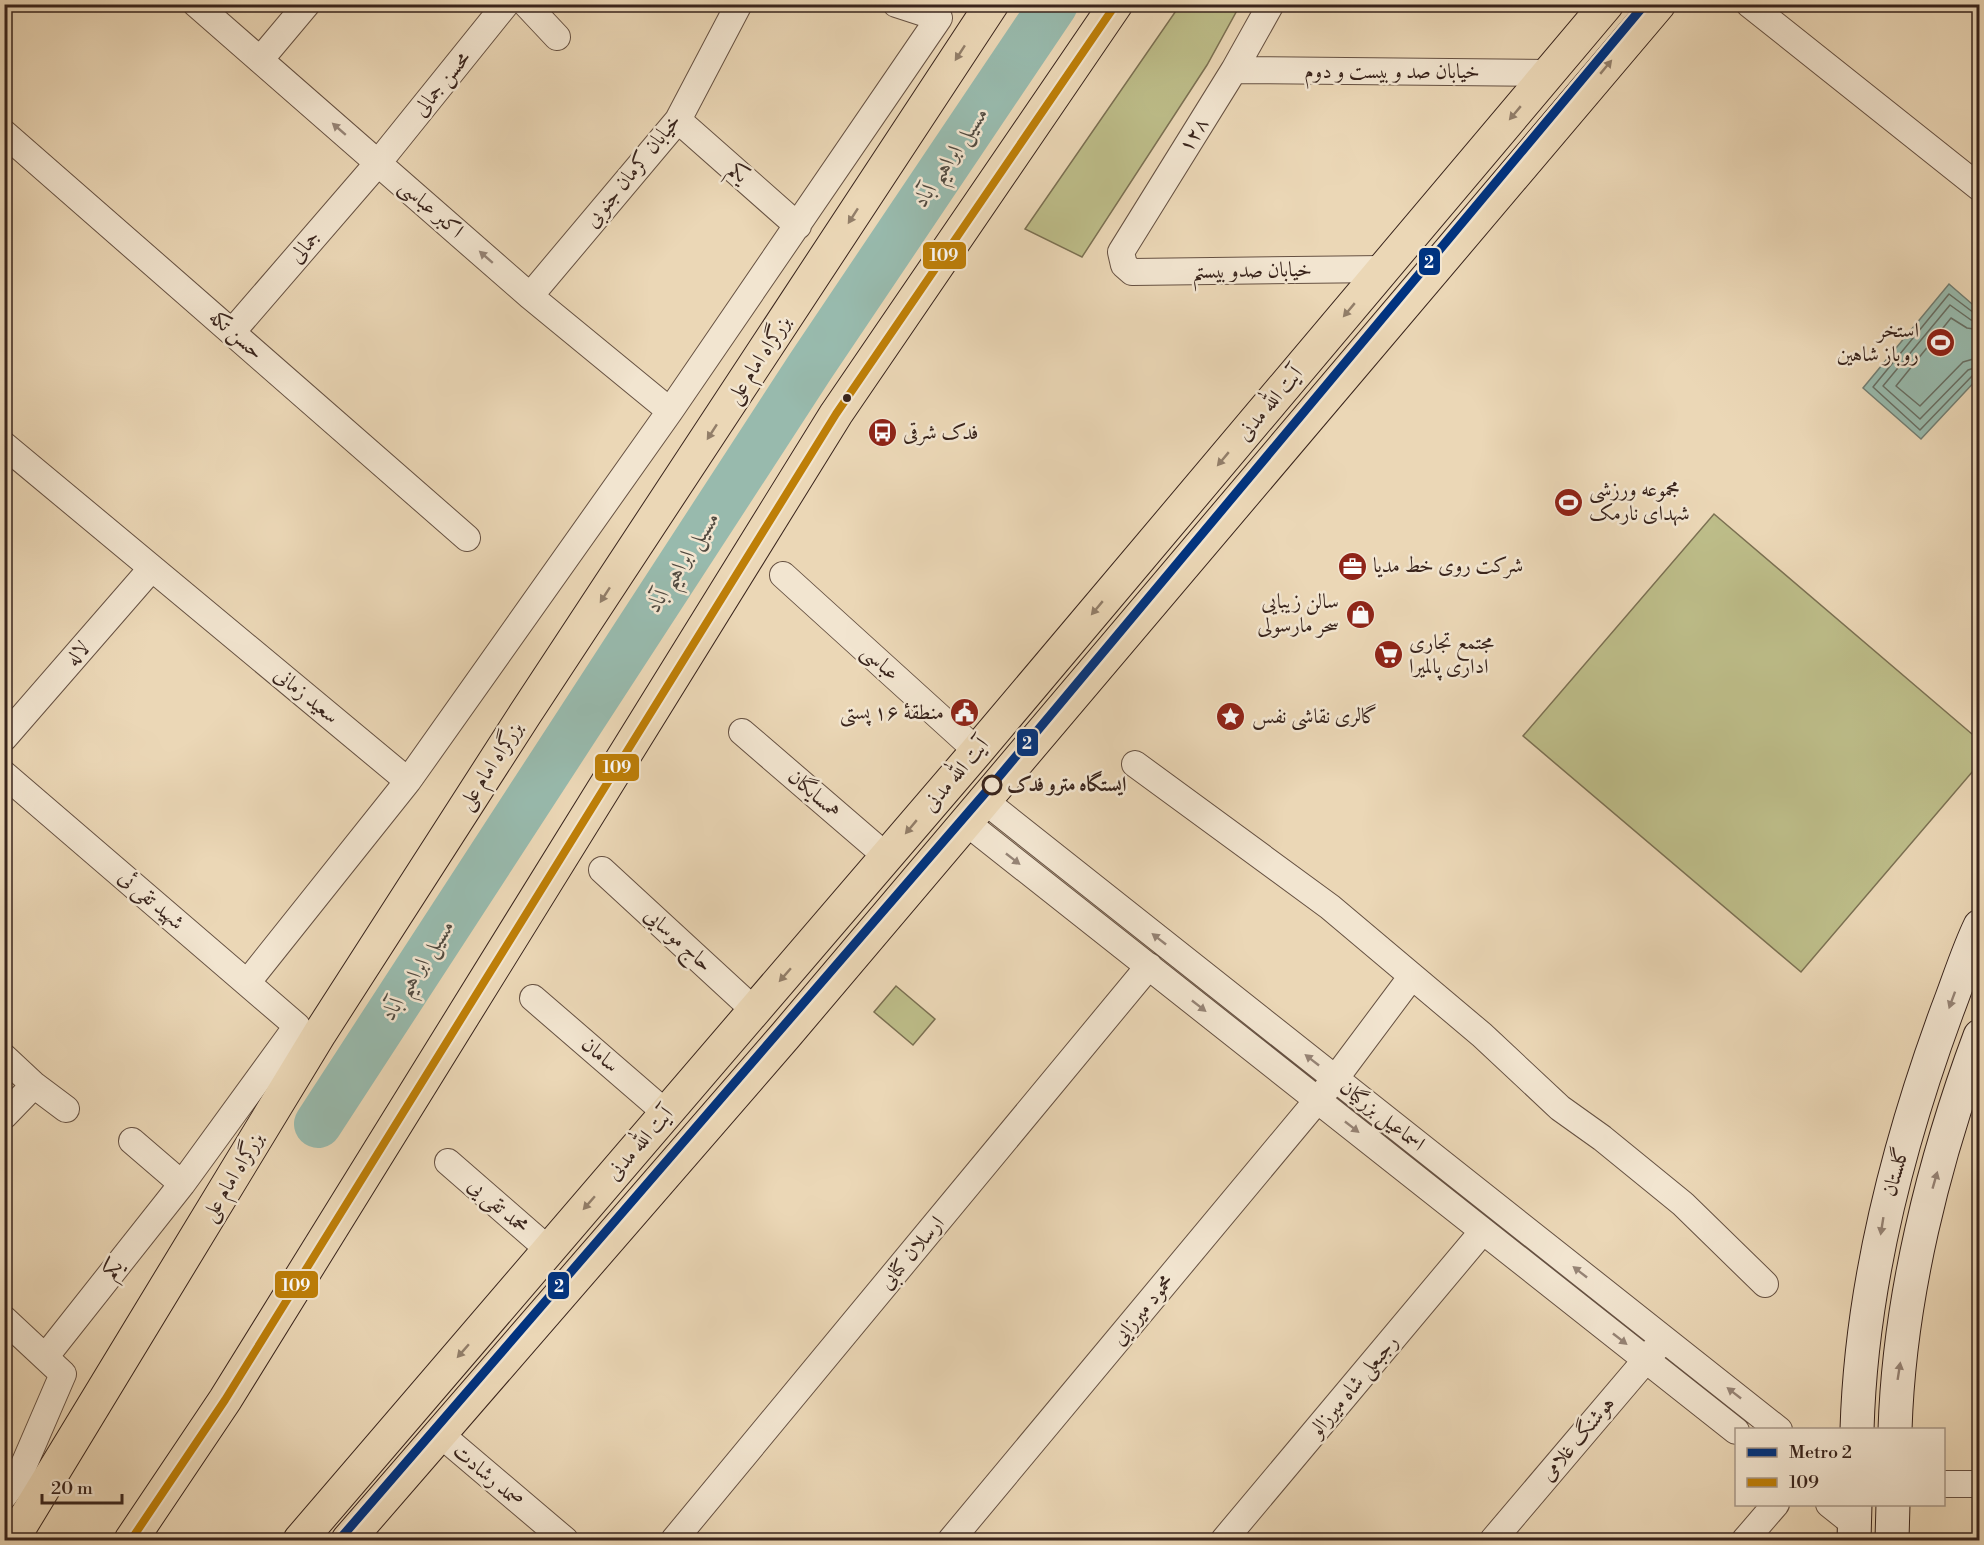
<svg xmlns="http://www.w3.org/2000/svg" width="1984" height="1545" font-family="'Libre Bodoni',Amiri,serif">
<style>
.green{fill:#bdbd89;stroke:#7b7052;stroke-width:1.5}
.water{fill:#98baad;stroke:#727e73;stroke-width:1.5}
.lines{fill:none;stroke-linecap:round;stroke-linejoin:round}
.shore{stroke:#686f64;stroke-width:1.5}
.river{stroke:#98baad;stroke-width:48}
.street-casing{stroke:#665142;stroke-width:28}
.secondary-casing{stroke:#39241c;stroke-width:35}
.primary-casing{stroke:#39241c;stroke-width:35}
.highway-casing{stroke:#39241c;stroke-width:35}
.street{stroke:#f2e5d0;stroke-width:26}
.secondary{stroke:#f2e5d0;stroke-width:33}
.primary{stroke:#ebd7b6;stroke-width:33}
.highway{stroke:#ebd7b6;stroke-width:33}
.bus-1-casing{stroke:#f2e5d0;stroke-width:12}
.bus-1{stroke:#be7f08;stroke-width:8}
.metro-1-casing{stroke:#f2e5d0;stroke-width:14}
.metro-1{stroke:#003380;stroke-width:9}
.oneway{fill:#927e69}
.oneway2{fill:#968476}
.bus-dot{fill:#39241c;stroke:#f2e5d0;stroke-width:2}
.stop-dot{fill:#f2e5d0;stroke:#39241c;stroke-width:3}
.labels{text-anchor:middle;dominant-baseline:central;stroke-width:5;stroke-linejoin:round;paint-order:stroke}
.street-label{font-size:21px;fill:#39241c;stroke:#f2e5d0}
.poi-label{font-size:21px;fill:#39241c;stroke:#f2e5d0;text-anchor:start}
.stop-label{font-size:21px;font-weight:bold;fill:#39241c;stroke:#f2e5d0;text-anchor:start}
.water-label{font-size:22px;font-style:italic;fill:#514a40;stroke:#f2e5d0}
.line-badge{stroke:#f2e5d0;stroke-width:2}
.badge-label{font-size:16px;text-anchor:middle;font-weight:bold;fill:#fff}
</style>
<rect width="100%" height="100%" fill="#ebd7b6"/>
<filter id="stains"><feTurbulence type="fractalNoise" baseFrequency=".00333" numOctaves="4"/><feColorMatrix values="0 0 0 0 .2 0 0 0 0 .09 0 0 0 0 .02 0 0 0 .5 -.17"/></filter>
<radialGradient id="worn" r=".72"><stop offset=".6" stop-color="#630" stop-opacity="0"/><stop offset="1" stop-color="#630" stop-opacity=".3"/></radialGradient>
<!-- green -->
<path class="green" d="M1180,5H1240L1207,65L1082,257L1025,229Z
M1714,514L1979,740V764L1801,972L1523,736Z
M896,986L935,1019L913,1045L874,1012Z"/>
<!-- water -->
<path class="water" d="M1949,284L1979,310V377L1921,439L1863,388Z"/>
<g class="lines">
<!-- shore -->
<path class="shore" d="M1980,314L1974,313L1949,294L1873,387L1920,430L1973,375L1980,373
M1980,321L1971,320L1950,305L1883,386L1920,419L1968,370L1980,366
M1980,330L1967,328L1951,318L1896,386L1920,406L1963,362L1980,357"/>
<!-- river -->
<path class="river" d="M318,1124L810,367L1054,4"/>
<defs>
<path id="street" d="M196,4L530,296L670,411
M526,4L557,37
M1271,4L1234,70L1121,252L1124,265L1132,272L1384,269
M1749,4L1980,188
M260,60L307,4
M1234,70L1550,73
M678,120L798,226
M4,133L467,538
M530,296L678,120L739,4
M232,332L378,163L506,4
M4,445L408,781L247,983
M783,575L977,751
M742,732L886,856
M4,738L151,569
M1135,764L1330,907L1482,1035L1560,1108L1602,1138L1683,1204L1765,1284
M4,774L297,1026L182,1184L46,1356
M408,781L670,411L939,18L896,4
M985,801L1779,1430
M967,823L1736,1431
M602,870L754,1010
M533,998L666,1113
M4,1057L34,1085L4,1116
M34,1085L66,1109
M132,1141L182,1184
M448,1162L549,1250
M4,1319L63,1374L19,1476L4,1496
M440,1434L565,1540
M1944,1484H1980
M1829,1504L1854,1524
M674,1540L1149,966
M951,1540L1335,1079L1412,976
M1224,1540L1483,1231
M1493,1540L1656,1348
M1745,1540L1776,1504"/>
<path id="secondary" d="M1857,1430C1861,1287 1898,1144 1947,1011C1958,983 1967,953 1980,926
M1895,1430C1899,1299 1934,1159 1980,1036
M1854,1540L1855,1504
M1892,1540L1893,1504"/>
<path id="primary" d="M300,1540L977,751L1607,4
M348,1540L785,1036L1659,4"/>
<path id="highway" d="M12,1540L320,1033L525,714L992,4
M131,1540L225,1400L836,414L1116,4"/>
</defs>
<!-- street casing -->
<use href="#street" class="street-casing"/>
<!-- secondary casing -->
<use href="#secondary" class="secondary-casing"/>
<!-- primary casing -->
<use href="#primary" class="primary-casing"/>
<!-- highway casing -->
<use href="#highway" class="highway-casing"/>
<!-- street -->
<use href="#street" class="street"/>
<!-- secondary -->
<use href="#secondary" class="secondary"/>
<!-- primary -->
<use href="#primary" class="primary"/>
<!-- highway -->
<use href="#highway" class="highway"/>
<defs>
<path id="bus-1" d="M131,1540L225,1400L836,414L1116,4"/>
</defs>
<!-- bus-1 casing -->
<use href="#bus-1" class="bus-1-casing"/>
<!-- bus-1 -->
<use href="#bus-1" class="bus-1"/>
<defs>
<path id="metro-1" d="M339,1540L992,785L1645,4"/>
</defs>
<!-- metro-1 casing -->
<use href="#metro-1" class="metro-1-casing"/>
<!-- metro-1 -->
<use href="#metro-1" class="metro-1"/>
</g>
<!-- one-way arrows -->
<defs><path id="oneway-solid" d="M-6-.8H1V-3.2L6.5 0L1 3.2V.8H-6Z" transform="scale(1.5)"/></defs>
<g class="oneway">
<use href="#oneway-solid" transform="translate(960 53) rotate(123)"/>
<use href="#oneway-solid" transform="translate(1606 67) rotate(-50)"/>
<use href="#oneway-solid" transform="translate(1515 113) rotate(130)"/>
<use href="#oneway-solid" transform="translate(853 216) rotate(123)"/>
<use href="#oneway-solid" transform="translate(1349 310) rotate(130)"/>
<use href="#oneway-solid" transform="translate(712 432) rotate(123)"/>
<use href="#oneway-solid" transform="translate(1223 459) rotate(130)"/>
<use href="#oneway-solid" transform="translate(605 595) rotate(123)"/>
<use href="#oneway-solid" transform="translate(1097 608) rotate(130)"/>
<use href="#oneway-solid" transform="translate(911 827) rotate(130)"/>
<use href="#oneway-solid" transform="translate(785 975) rotate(131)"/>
<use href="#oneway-solid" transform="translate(589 1203) rotate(131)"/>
<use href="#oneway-solid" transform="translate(463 1351) rotate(131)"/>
</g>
<g class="oneway2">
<use href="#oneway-solid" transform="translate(339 129) rotate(-139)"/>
<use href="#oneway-solid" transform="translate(486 257) rotate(-139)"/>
<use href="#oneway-solid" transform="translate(1013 859) rotate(38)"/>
<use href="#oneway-solid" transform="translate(1159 939) rotate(-142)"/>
<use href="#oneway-solid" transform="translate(1952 1000) rotate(110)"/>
<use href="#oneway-solid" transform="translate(1199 1006) rotate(38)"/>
<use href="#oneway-solid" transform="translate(1312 1060) rotate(-142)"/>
<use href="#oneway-solid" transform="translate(1352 1127) rotate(38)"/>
<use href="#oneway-solid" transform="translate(1935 1180) rotate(-74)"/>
<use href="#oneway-solid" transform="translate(1882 1226) rotate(99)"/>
<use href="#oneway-solid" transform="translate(1580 1272) rotate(-142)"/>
<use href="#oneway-solid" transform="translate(1620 1339) rotate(38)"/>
<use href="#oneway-solid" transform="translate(1899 1371) rotate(-81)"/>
<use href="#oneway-solid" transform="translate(1734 1393) rotate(-142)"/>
</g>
<!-- icons -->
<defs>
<symbol id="stadium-disc" viewBox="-11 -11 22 22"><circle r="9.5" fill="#8f2418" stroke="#f2e5d0"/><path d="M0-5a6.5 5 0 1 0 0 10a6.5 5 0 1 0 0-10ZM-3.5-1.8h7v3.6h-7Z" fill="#fff"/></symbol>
<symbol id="bus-disc" viewBox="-11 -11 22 22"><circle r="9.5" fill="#8f2418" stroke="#f2e5d0"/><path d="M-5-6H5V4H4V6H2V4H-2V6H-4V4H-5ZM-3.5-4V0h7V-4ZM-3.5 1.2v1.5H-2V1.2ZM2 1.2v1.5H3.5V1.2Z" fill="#fff"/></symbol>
<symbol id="office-disc" viewBox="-11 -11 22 22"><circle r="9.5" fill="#8f2418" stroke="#f2e5d0"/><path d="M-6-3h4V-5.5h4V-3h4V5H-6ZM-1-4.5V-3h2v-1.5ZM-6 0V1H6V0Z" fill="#fff"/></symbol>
<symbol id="shop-disc" viewBox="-11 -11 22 22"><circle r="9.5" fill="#8f2418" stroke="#f2e5d0"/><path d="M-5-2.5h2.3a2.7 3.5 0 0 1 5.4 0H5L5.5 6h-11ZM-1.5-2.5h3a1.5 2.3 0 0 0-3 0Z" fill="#fff"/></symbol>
<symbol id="supermarket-disc" viewBox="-11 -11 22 22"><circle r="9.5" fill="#8f2418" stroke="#f2e5d0"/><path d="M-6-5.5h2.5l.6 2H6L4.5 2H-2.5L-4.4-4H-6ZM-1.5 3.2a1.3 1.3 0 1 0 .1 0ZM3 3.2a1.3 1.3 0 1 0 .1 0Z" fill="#fff"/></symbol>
<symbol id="civic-disc" viewBox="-11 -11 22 22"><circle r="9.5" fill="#8f2418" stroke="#f2e5d0"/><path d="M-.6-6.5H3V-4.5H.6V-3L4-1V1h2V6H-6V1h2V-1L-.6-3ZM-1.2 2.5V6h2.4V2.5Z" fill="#fff"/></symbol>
<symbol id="sight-disc" viewBox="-11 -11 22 22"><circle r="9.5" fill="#8f2418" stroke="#f2e5d0"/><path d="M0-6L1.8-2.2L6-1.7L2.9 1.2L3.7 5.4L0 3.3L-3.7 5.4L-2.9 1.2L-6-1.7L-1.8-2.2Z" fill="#fff"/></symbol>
</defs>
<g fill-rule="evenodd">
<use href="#stadium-disc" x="1924" y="326" width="33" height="33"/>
<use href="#bus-disc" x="866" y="416" width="33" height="33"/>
<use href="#stadium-disc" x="1552" y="486" width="33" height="33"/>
<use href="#office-disc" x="1336" y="550" width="33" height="33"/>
<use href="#shop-disc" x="1344" y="598" width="33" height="33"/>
<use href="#supermarket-disc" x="1372" y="638" width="33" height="33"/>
<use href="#civic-disc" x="948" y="696" width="33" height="33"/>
<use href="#sight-disc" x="1214" y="700" width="33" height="33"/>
</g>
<!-- markers -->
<circle class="bus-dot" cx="847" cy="398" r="5"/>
<circle class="stop-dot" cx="992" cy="785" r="9"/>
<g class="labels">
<!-- street labels -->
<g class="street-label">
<text x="1392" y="72">خیابان صد و بیست و دوم</text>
<text transform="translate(442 84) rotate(-51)">محسن جمالی</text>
<text transform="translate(1194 135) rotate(-58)">۱۲۸</text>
<text transform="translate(633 171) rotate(-51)">خیابان کرمان جنوبی</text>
<text transform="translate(738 173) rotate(41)">یکم</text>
<text transform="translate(431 209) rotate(41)">اکبر عباسی</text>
<text transform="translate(305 247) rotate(-49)">جمالی</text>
<text transform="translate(1252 271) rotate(-1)">خیابان صدو بیستم</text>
<text transform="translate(236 335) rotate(41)">حسن تکه</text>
<text transform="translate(759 360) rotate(-57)">بزرگراه امام علی</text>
<text transform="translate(1270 404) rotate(-50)">آیت الله مدنی</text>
<text transform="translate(78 654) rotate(-49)">لاله</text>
<text transform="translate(880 663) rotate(42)">عباسی</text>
<text transform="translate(306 696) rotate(39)">سعید زمانی</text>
<text transform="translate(491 766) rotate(-57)">بزرگراه امام علی</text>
<text transform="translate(956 775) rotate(-50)">آیت الله مدنی</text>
<text transform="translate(814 794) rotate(41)">همسایگان</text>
<text transform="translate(151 900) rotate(41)">شهید تقی ئی</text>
<text transform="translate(678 940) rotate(42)">حاج موسایی</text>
<text transform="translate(600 1055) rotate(41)">سامان</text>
<text transform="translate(1382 1116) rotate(38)">اسماعیل بزرگیان</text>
<text transform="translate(640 1144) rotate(-49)">آیت الله مدنی</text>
<text transform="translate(1896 1172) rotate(-74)">گلستان</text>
<text transform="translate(233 1177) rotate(-59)">بزرگراه امام علی</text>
<text transform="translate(498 1206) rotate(41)">محمد تقی یی</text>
<text transform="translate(912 1253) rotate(-50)">ارسلان کتابی</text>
<text transform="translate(113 1269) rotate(-51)">یکم</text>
<text transform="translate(1143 1310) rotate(-50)">محمود میرزایی</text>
<text transform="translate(1354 1386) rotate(-50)">رجبعلی شاه میرزالو</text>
<text transform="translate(1578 1439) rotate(-50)">هوشنگ غلامی</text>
<text transform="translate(488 1476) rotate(40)">صمد رشادت</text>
</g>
<!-- poi labels -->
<g class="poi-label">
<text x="1919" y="331" text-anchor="end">استخر<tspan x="1919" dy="24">روباز شاهین</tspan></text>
<text x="903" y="433">فدک شرقی</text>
<text x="1589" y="490">مجموعه ورزشی<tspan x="1589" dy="24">شهدای نارمک</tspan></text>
<text x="1373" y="566">شرکت روی خط مدیا</text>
<text x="1339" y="602" text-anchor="end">سالن زیبایی<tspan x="1339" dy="24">سحر مارسولی</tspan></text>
<text x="1409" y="643">مجتمع تجاری<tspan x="1409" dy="24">اداری پالمیرا</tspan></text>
<text x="944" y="713" text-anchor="end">منطقهٔ ۱۶ پستی</text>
<text x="1252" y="717">گالری نقاشی نفس</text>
</g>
<!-- stop labels -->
<g class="stop-label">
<text x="1007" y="785">ایستگاه مترو فدک</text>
</g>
<!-- water labels -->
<g class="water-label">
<text transform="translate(951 157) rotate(-56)">مسیل ابراهیم آباد</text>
<text transform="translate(683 562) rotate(-57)">مسیل ابراهیم آباد</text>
<text transform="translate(418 970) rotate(-57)">مسیل ابراهیم آباد</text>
</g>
</g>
<g class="line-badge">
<rect x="922" y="241" width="45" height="29" rx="6" fill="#be7f08"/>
<rect x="1418" y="247" width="23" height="29" rx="6" fill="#003380"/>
<rect x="1016" y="728" width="23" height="29" rx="6" fill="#003380"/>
<rect x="594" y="753" width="46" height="29" rx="6" fill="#be7f08"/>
<rect x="274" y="1270" width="45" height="29" rx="6" fill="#be7f08"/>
<rect x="547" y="1271" width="23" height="29" rx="6" fill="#003380"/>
</g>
<g class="badge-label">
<text x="944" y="261">109</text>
<text x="1429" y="268">2</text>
<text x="1027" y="749">2</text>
<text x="617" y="773">109</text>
<text x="296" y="1291">109</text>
<text x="559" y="1292">2</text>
</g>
<!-- margin -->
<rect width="1984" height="1545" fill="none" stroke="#ebd7b6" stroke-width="24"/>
<rect x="6" y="6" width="1972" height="1533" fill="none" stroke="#39241c" stroke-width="3"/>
<rect x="12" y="12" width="1960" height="1521" fill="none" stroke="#39241c" stroke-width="1.5"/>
<!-- legend -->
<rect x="1735" y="1428" width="210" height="78" fill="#f2e5d0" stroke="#a89888" stroke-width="1.5"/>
<rect x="1747" y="1448" width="30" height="9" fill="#003380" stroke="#a89888" stroke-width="1.5"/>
<text x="1789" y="1458" font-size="18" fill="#39241c">Metro 2</text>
<rect x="1747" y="1478" width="30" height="9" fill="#be7f08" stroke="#a89888" stroke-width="1.5"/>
<text x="1789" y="1488" font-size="18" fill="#39241c">109</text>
<!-- scale -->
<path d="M42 1494v9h80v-9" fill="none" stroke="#39241c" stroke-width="3"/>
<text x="51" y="1494" font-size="18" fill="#39241c" stroke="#f2e5d0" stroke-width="4.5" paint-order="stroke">20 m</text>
<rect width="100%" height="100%" filter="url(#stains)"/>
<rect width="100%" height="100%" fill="url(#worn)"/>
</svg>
